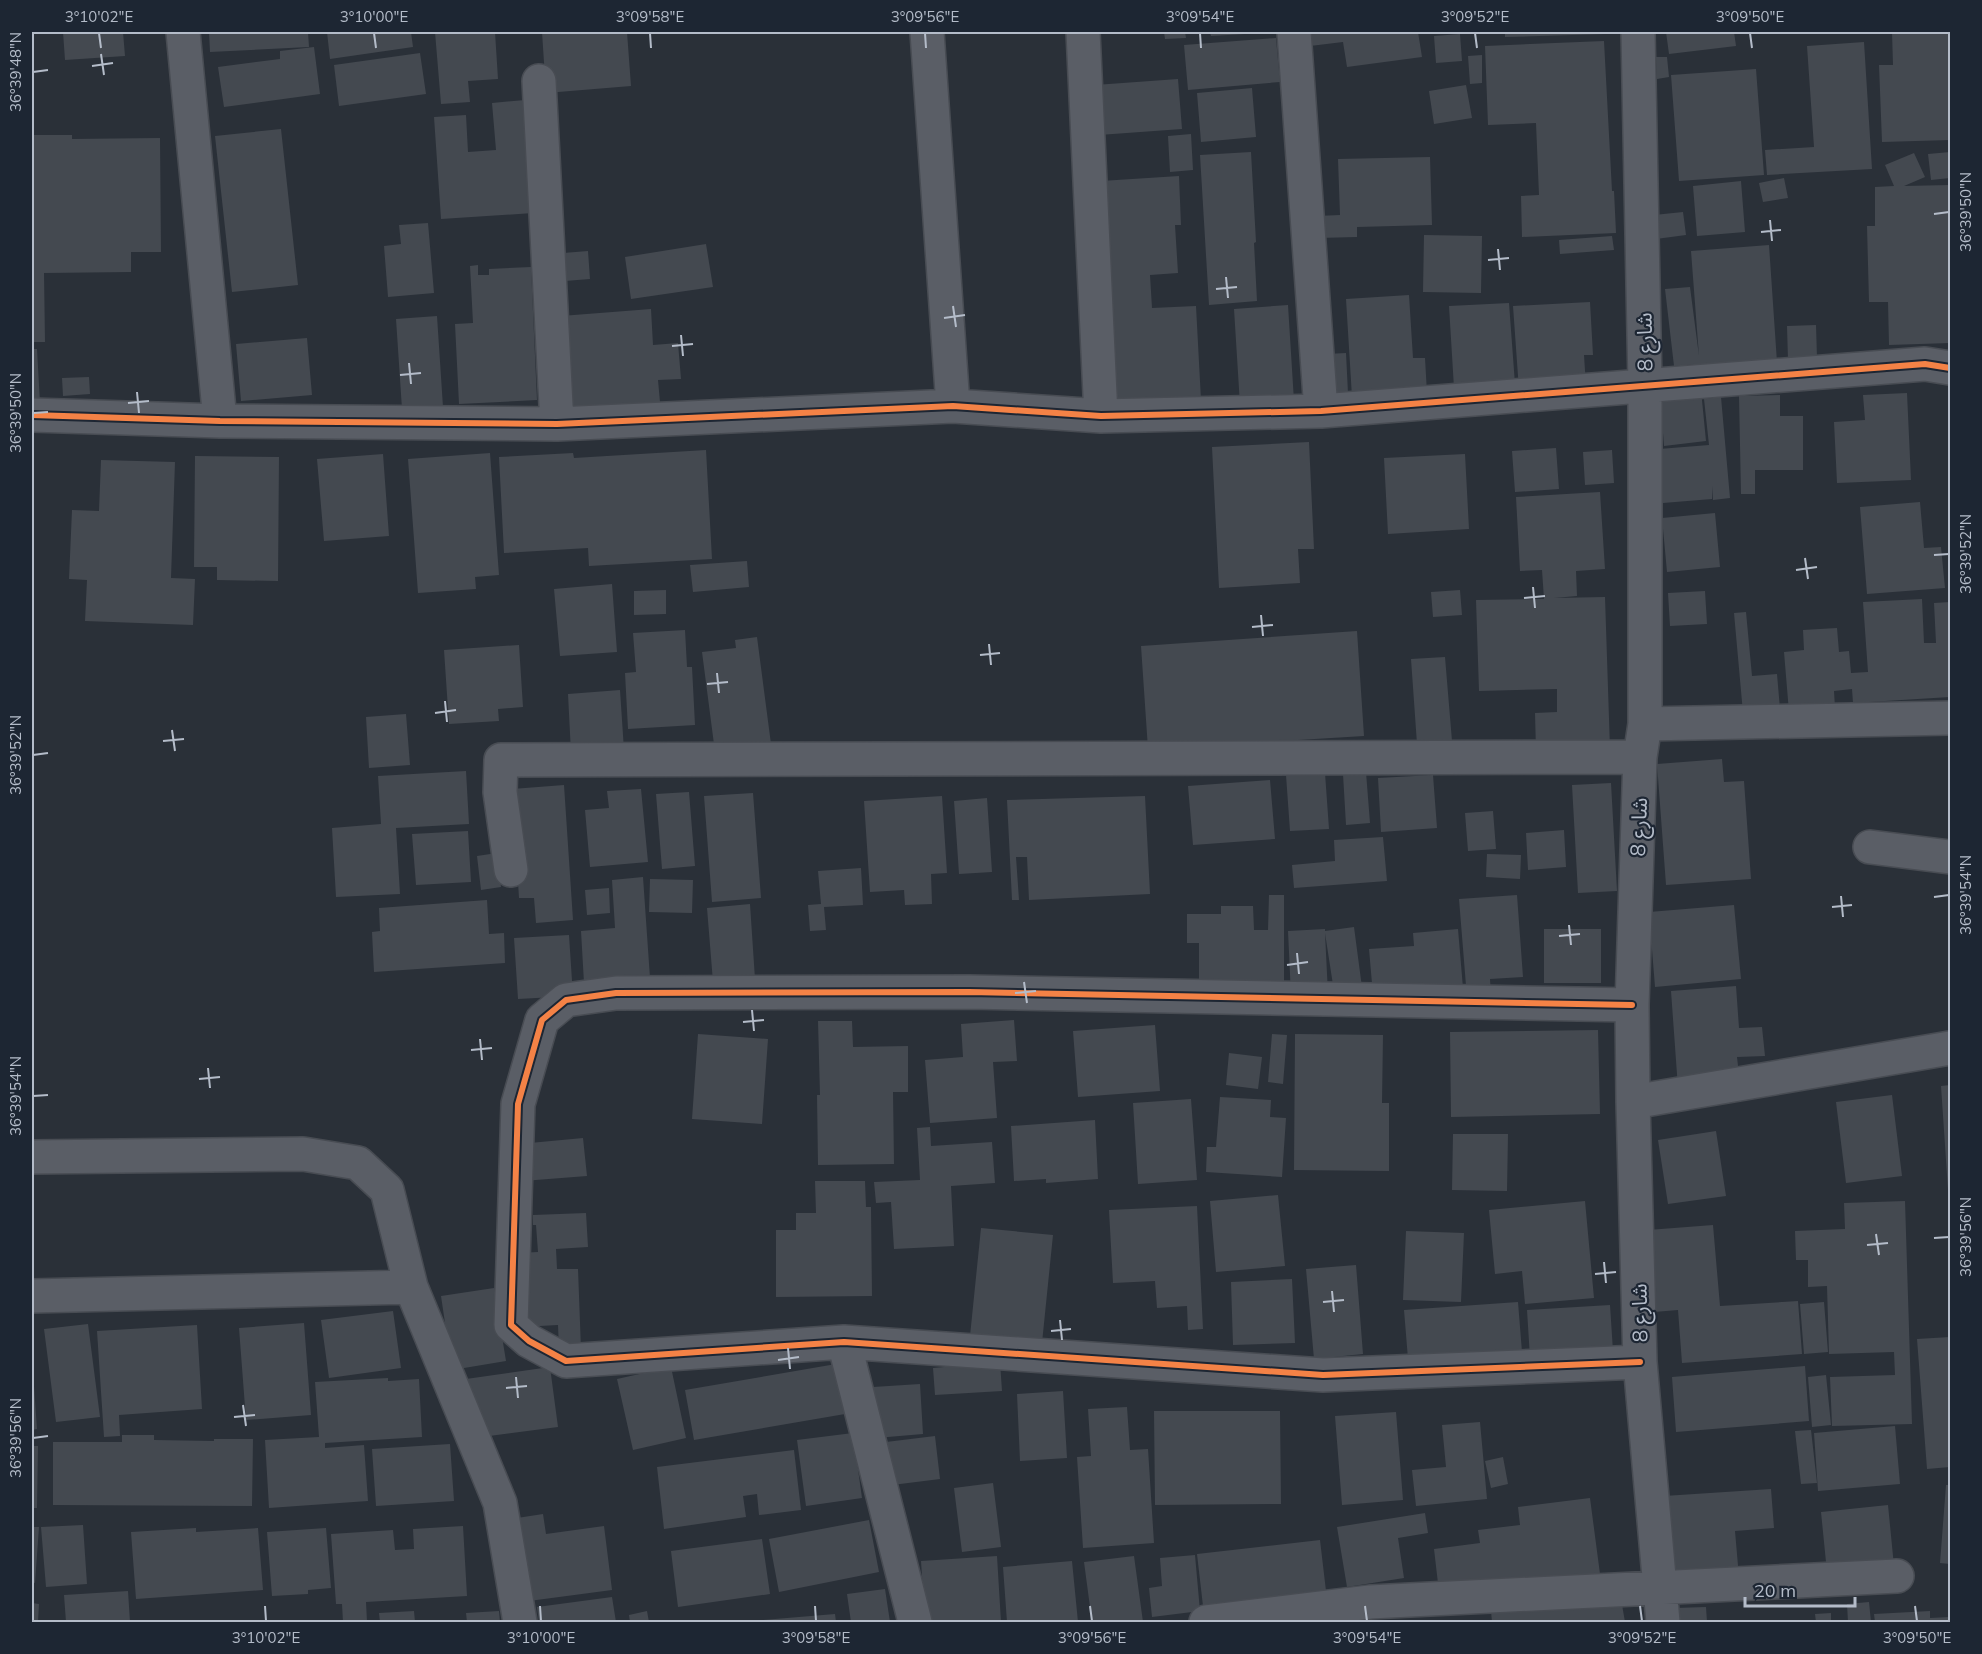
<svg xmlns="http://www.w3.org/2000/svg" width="1982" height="1654" font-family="Mulish,'Noto Sans Arabic',sans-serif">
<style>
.building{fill:#444950}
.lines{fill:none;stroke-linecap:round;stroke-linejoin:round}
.street-casing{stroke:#484c53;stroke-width:36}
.street{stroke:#5a5e66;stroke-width:33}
.cycleway-casing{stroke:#1d2633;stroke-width:10}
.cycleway{stroke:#f48246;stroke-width:6}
.ticks{fill:none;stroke:#b4bcc9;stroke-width:2}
.labels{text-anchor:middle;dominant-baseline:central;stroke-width:4.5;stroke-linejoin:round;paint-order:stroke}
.street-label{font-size:21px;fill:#b4bcc9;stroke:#1d2633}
.neatline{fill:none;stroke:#b4bcc9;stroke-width:2}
.ticks-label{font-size:15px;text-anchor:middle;fill:#b4bcc9}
</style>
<rect width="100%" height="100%" fill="#2a3038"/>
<!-- building -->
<path class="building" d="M63,32H123L125,56L65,60Z
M209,32H308L309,47L210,52Z
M327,32H411L413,47L330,59Z
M435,32H495L498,79L468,81L470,102L441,104Z
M542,32H627L631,86L546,93Z
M1164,32H1185L1186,38L1165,39Z
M1210,32H1262V33L1211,36Z
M1308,32H1418L1422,57L1347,67L1343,42L1310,46Z
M1505,32H1605L1606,34L1505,37Z
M1666,32H1734L1736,46L1669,54Z
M1892,32H1950V140L1882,142L1879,65H1893Z
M1460,34L1462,61L1436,63L1434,36Z
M1276,38L1280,82L1188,90L1184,45Z
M1604,41L1612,191H1614L1616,233L1522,237L1521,196L1539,195L1536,123L1488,125L1485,46Z
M1864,42L1872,169L1767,175L1765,150L1814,147L1807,46Z
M314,47L320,94L224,107L218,67L280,59V51Z
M420,53L426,94L339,106L334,65Z
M1482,55V83L1470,84L1468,56Z
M1656,57H1667L1669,77L1657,79Z
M1756,69L1764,175L1679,181L1671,75Z
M1178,79L1182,129L1099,135L1095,85Z
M1466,85L1472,118L1434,124L1429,91Z
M1252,88L1256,137L1201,142L1197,93Z
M525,100L533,213L441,219L434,117L466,115L468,152L496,150L492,103Z
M281,129L298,285L232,292L215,136Z
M1191,134L1193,170L1170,172L1168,136Z
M32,135H72V139L160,138L161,252H131V272L44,273L45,342H32Z
M1251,152L1256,242L1254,243L1257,301L1209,305L1200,155Z
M1950,152V178L1931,180L1928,154Z
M1914,153L1925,177L1904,186L1950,185V343L1889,345L1888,302H1869L1867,226H1875V187L1894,186L1885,165Z
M1430,157L1432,225L1357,227V237L1318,238L1317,216L1340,215L1338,159Z
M1179,176L1181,225H1175L1178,273L1150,275L1152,308L1196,306L1201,400L1113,405L1101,181Z
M1784,178L1788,198L1763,202L1759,183Z
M1741,181L1745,232L1697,236L1693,186Z
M1683,212L1686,235L1656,239L1654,215Z
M428,223L434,293L388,297L384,246L401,244L399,225Z
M1424,235L1482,236L1481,293L1423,292Z
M1612,236L1614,250L1560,254L1559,240Z
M706,244L713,287L631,299L625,257Z
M1769,245L1777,362L1700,368L1699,364L1674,366L1665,289L1690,287L1699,356L1691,251Z
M588,251L590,279L565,281L563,253Z
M478,265V275H489V269L531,267L537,400L459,404L455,324L473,323L470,266Z
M1409,295L1413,358H1425L1427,393L1352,397L1346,299Z
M1590,302L1593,355H1584L1586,386L1519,390L1513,306Z
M1509,303L1515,384L1454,388L1449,306Z
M1288,305L1294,401L1240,405L1234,309Z
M651,309L653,345L678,343L681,379L658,380L660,402L568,408L561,316Z
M437,316L443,407L402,409L396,319Z
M1816,325L1817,358L1788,360L1787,326Z
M307,338L312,395L241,401L236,344Z
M32,349H37L40,403H32Z
M1346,353L1348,393L1329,395L1327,354Z
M89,377L90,394L63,396L62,378Z
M1701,390L1706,441L1664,446L1660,394Z
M1907,393L1911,480L1837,483L1834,422L1865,420L1863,395Z
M1780,395V416H1803V470H1755V494H1741L1739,396Z
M1721,397L1730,498L1713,500L1712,486V499L1663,503L1659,449L1709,445L1704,399Z
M1309,442L1314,549H1298L1300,583L1219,588L1212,447Z
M1556,448L1559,489L1515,492L1512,451Z
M706,450L712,559L589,566L588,548L504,553L499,457L573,453L574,458Z
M1612,450L1614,483L1585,485L1583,452Z
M490,453L499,575L475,577L476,589L418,593L408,459Z
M383,454L389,536L324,541L317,459Z
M1465,454L1469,529L1388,534L1384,458Z
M195,456L279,457L278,581L217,580V567H194Z
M101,460L175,462L171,578L195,579L193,625L85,621L87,580L69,579L72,510L99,511Z
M1600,492L1605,569L1576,571L1577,596L1554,598L1605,597L1610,749L1536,751L1535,713L1557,712V689L1479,691L1476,600L1544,599L1542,570L1520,571L1516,497Z
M1920,502L1924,548L1941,547L1945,588L1867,594L1860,507Z
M1715,513L1720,567L1667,572L1662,518Z
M747,561L749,587L693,592L690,565Z
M612,584L617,652L560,656L554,589Z
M666,590V614L634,615V591Z
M1460,590L1462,615L1433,617L1431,592Z
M1705,591L1707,624L1670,626L1668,593Z
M1922,599L1924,643H1936L1934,603L1950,602V697L1853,703L1852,689L1834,691L1835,708L1789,712L1784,652L1804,650L1803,630L1837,628L1839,652L1849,651L1851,673L1868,672L1863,602Z
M1746,612L1752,676L1777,674L1780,709L1743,713L1734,613Z
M685,630L687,667H692L695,725L628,729L625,673L636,672L633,633Z
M1357,631L1364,736L1148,749L1141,646Z
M757,637L771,744L715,752L702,652L736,648L735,640Z
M519,645L523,707L498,709L499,721L449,724L444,650Z
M1445,657L1452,741L1417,744L1411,659Z
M620,690L624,750L571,753L568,694Z
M406,714L410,765L369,768L366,717Z
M1722,759L1724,782L1744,781L1751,879L1666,885L1657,764Z
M466,771L469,824L396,828L400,894L336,897L332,828L381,824L378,776Z
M1366,772L1370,823L1346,825L1343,774Z
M1325,773L1329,829L1290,831L1286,775Z
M1433,775L1437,828L1381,832L1378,778Z
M1270,780L1275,839L1193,845L1188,786Z
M1611,783L1617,891L1578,893L1572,785Z
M564,785L573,920L536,923L534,898H519L512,789Z
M641,789L648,862L590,867L585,810L609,808L607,791Z
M689,792L695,866L662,869L656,794Z
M753,793L761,898L712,902L704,796Z
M942,796L947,873L931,874L932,904L905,905L904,890L870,892L864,801Z
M1145,796L1150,894L1029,900L1027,857H1016L1019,900H1012L1007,800Z
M987,798L992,872L959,874L954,801Z
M1493,811L1496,849L1468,851L1465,813Z
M1564,830L1566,867L1528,870L1526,833Z
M468,831L471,882L416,885L412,834Z
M1383,837L1387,881L1294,888L1292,865L1335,861L1334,840Z
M497,853L501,887L481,890L477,856Z
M1487,854L1521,855L1520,879L1486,877Z
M861,868L863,905L824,907L826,930L810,931L808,905L821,904L818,871Z
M643,877L650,978L584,983L581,931L615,928L612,880Z
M650,879L693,880L692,913L649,912Z
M609,888L610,913L587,915L585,890Z
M1269,895H1284V990H1199V943H1187V914H1221V906H1253L1254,930H1268Z
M1517,895L1523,977L1490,979L1491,996L1467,998L1459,899Z
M487,900L489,934L504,933L505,963L374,972L372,932L380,931L379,908Z
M750,904L755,979L713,982L707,908Z
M1734,905L1741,979L1655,987L1649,912Z
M1354,927L1363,995L1335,998L1325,933L1328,994L1291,996L1288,931L1325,929V931Z
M1458,929L1463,988L1373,995L1369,949L1414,946L1413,933Z
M1544,929H1601V983H1544Z
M569,935L573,996L518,999L514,938Z
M1736,986L1739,1028L1762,1027L1765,1056L1737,1057L1740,1083L1678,1088L1671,991Z
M1014,1020L1017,1061L993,1062L997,1118L930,1123L925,1060L963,1057L961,1024Z
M818,1021H852L853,1047L908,1046V1092H893L894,1164L818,1165L817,1095H820Z
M1155,1025L1160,1091L1078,1097L1073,1031Z
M1598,1030L1600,1114L1451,1117L1450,1032Z
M698,1034L768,1039L762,1124L692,1119Z
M1272,1034L1287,1035L1283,1084L1268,1082Z
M1295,1034L1383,1035L1382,1103H1389V1171L1294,1170Z
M1229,1053L1262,1057L1258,1089L1226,1085Z
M1950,1085V1189L1948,1190L1941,1086Z
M1892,1095L1902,1176L1846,1183L1836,1102Z
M1220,1097L1271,1100L1270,1117L1286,1118L1282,1177L1206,1172L1207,1147H1216Z
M1191,1099L1197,1180L1138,1184L1133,1103Z
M1095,1120L1098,1179L1046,1183V1179L1014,1181L1011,1126Z
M930,1127L931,1146L992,1142L995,1183L951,1186L954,1246L894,1249L891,1202L876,1203L874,1182L920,1180L917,1128Z
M1716,1131L1726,1196L1668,1204L1658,1140Z
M1453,1134H1508L1507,1191L1452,1190Z
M583,1138L587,1176L523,1181L519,1144Z
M815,1181H865L866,1207H871L872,1296L776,1297V1230H796V1213H816Z
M1278,1195L1285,1266L1216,1272L1210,1201Z
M1585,1201L1594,1298L1525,1304L1522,1271L1495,1274L1489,1210Z
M1905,1201L1912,1424L1832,1426L1830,1377L1895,1375L1894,1352L1829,1354L1827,1286L1808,1287V1260H1796L1795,1231L1845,1229L1844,1203Z
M1197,1206L1203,1329L1188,1330L1187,1306L1157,1308L1155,1281L1113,1283L1109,1210Z
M586,1213L588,1247L556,1249L557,1269H578L581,1349L559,1350L558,1325L521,1327L518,1253L538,1252L536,1225H533V1215Z
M1713,1225L1720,1306L1798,1301L1802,1354L1682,1363L1678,1310L1654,1312L1648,1230Z
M981,1228L1053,1235L1042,1343L970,1336Z
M1406,1231L1464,1233L1461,1302L1403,1300Z
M1356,1265L1363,1354L1314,1359L1306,1269Z
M1292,1279L1295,1343L1233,1345L1231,1282Z
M494,1288L506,1361L452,1370L441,1296Z
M1518,1302L1522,1352L1408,1359L1404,1310Z
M1824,1302L1828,1352L1804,1354L1800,1304Z
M1610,1305L1613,1351L1530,1358L1527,1310Z
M393,1311L401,1368L329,1378L321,1320Z
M304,1323L311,1415L246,1420L239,1328Z
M88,1324L100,1417L56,1422L44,1329Z
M197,1325L202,1409L119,1415L120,1436L104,1437L97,1331Z
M1950,1337V1467L1927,1469L1917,1339Z
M1000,1362L1002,1391L935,1395L933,1368Z
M836,1364L845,1414L694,1440L685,1390Z
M1805,1366L1809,1421L1676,1432L1672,1377Z
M550,1367L558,1427L474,1438L466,1379Z
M671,1367L686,1438L633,1450L617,1379Z
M32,1372H33L37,1429L32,1430Z
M1826,1375L1831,1425L1812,1427L1808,1377Z
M388,1378V1381L419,1379L422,1437L325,1443V1448L364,1445L368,1501L269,1508L265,1440L319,1437L315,1382Z
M920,1384L923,1434L876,1438L873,1387Z
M1063,1391L1067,1458L1020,1461L1017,1394Z
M1127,1407L1130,1450L1148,1449L1154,1543L1083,1548L1077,1457L1091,1456L1088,1409Z
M1154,1411H1280L1281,1504L1155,1505Z
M1396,1412L1403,1500L1342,1505L1335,1416Z
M1480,1422L1487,1499L1416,1506L1412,1470L1446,1467L1442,1425Z
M1895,1426L1900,1484L1818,1491L1814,1433Z
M1811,1430L1817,1483L1801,1484L1795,1431Z
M853,1433L862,1498L806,1506L797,1440Z
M122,1435H154V1440L214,1441V1439H253L252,1506L53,1505V1442H122Z
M935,1436L940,1479L892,1485L886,1442Z
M450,1444L454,1501L376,1506L372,1449Z
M32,1446H38L37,1508H32Z
M794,1450L801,1510L759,1515L757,1494L743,1496L746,1517L664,1529L657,1467Z
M1503,1457L1508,1484L1491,1488L1485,1461Z
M993,1483L1001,1547L962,1552L954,1488Z
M1946,1485H1950V1564L1940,1563Z
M1771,1489L1774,1528L1735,1531L1739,1577L1670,1582L1664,1496Z
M1590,1498L1600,1574L1439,1592L1434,1549L1480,1543L1478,1530L1520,1525L1518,1507Z
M1888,1505L1894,1566L1827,1572L1821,1512Z
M1425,1513L1428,1533L1398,1538L1404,1578L1347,1587L1337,1527Z
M543,1514L546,1534L604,1526L612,1590L529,1601L517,1518Z
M869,1520L879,1572L779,1592L769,1539Z
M83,1525L87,1584L46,1587L41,1527Z
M463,1526L467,1596L366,1602L367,1622H343L342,1604H336L331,1534L393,1530L395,1550L414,1549L413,1529Z
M32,1527H39L35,1583L32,1582Z
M196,1528V1532L258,1528L263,1590L136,1599L131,1532Z
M326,1528L331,1588L308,1590V1594L272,1596L267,1532Z
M762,1539L770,1594L678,1607L671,1551Z
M1320,1540L1326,1591L1203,1606L1197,1554Z
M1195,1555L1200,1611L1152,1617L1149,1588L1162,1586L1160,1558Z
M997,1556L1001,1622H925L921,1561Z
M1134,1556L1143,1622H1092L1084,1562Z
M1072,1561L1078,1622H1007L1003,1567Z
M885,1589L890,1622H851L847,1594Z
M128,1591L130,1622H66L64,1595Z
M1620,1593L1625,1622H1492L1491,1611Z
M612,1597L616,1622H539L537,1607Z
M1869,1602L1871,1622H1848L1847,1604Z
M32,1603L39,1604L38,1622H32Z
M1706,1607L1707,1622H1676L1675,1608Z
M414,1611L415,1622H380L379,1613Z
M499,1611L500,1622H467L466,1613Z
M647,1611L649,1622H630L629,1615Z
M1930,1611V1618L1950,1617V1622H1875L1874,1614Z
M1831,1613V1622H1816L1815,1614Z
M835,1614L836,1622H763V1620Z"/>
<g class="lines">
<defs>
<path id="street" d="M183,32L220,421
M927,32L953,406
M1083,32L1101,416
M1294,32L1321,411
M1638,32L1645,385V724L1640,757L1632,1005L1633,1102L1640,1362L1663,1622
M539,81L557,424
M32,415L220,421L557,424L953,406L1101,416L1321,411L1925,364L1950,368
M1645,724L1950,718
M1870,847L1950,857
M511,870L500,792L501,760L1640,757
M1632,1005L969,992L616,993L566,1000L542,1020L518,1104L511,1325L529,1341L566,1361L844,1342L1323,1375L1640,1362
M1633,1102L1950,1048
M32,1157L303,1154L358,1163L387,1190L411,1287L500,1503L520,1622
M32,1296L411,1287
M844,1342L915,1622
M1206,1622L1370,1602L1897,1576"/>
</defs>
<!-- street casing -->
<use href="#street" class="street-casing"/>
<!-- street -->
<use href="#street" class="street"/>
<defs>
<path id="cycleway" d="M32,415L220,421L557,424L953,406L1101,416L1321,411L1925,364L1950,368
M1632,1005L969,992L616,993L566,1000L542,1020L518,1104L511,1325L529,1341L566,1361L844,1342L1323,1375L1640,1362"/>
</defs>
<!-- cycleway casing -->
<use href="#cycleway" class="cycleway-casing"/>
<!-- cycleway -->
<use href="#cycleway" class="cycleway"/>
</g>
<!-- ticks -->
<path class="ticks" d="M99,33L101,48M374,33L376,48M650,33L651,48M925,33L926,48M1200,33L1201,48M1475,33L1477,48M1750,33L1752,48M101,54L104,75M92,66L113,63M33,72L48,70M1934,214L1949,212M1770,220L1772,241M1761,232L1781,230M1498,249L1500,270M1488,260L1509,258M1226,277L1228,298M1216,289L1237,287M953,306L956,327M944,318L965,315M681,335L683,356M672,346L693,344M409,363L411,384M400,375L421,373M137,392L139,413M128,403L149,401M33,413L48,412M1934,555L1949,554M1805,558L1808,579M1796,570L1817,567M1533,587L1535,608M1524,598L1545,596M1261,615L1263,636M1252,627L1273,625M989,644L991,665M980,655L1000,653M717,673L719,693M707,684L728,682M445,701L447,722M435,713L456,710M172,730L175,751M163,741L184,739M33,755L48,753M1841,896L1843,917M1934,897L1949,895M1832,907L1852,905M1569,925L1571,945M1559,936L1580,934M1297,953L1299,974M1287,965L1308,962M1024,982L1027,1003M1015,993L1036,991M752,1010L754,1031M743,1022L764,1020M480,1039L482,1060M471,1050L492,1048M208,1068L210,1088M199,1079L220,1077M33,1096L48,1095M1876,1234L1879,1255M1934,1238L1949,1237M1867,1245L1888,1243M1604,1262L1606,1283M1595,1274L1616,1272M1332,1291L1334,1312M1323,1302L1344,1300M1060,1320L1062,1340M1051,1331L1071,1329M788,1348L790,1369M778,1360L799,1357M516,1377L518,1398M506,1388L527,1386M243,1405L246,1426M234,1417L255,1415M33,1438L48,1436M265,1606L266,1621M540,1606L541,1621M815,1606L816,1621M1090,1606L1092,1621M1365,1606L1367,1621M1640,1606L1642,1621M1915,1606L1917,1621"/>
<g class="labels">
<!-- street labels -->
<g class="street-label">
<text transform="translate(1644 342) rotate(-91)">شارع 8</text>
<text transform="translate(1638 827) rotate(-88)">شارع 8</text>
<text transform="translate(1639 1313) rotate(-91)">شارع 8</text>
</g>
</g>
<!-- border -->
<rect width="1982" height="1654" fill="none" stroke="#1d2633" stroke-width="66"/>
<!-- scale -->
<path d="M1745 1597v9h110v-9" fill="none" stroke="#b4bcc9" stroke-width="3"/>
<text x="1754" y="1597" font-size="18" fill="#b4bcc9" stroke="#1d2633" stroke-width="4.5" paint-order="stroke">20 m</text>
<rect x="33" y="33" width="1916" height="1588" class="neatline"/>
<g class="ticks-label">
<text x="99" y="22">3°10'02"E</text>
<text x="374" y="22">3°10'00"E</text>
<text x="650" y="22">3°09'58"E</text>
<text x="925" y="22">3°09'56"E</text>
<text x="1200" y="22">3°09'54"E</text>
<text x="1475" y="22">3°09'52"E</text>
<text x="1750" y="22">3°09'50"E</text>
<text transform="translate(16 72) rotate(-90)" y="5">36°39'48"N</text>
<text transform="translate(1966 212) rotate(-90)" y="5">36°39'50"N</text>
<text transform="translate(16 413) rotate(-90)" y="5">36°39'50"N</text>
<text transform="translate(1966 554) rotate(-90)" y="5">36°39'52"N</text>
<text transform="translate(16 755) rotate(-90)" y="5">36°39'52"N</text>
<text transform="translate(1966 895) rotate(-90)" y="5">36°39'54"N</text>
<text transform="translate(16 1096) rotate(-90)" y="5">36°39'54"N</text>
<text transform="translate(1966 1237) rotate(-90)" y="5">36°39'56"N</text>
<text transform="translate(16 1438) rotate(-90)" y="5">36°39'56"N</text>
<text x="266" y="1643">3°10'02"E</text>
<text x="541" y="1643">3°10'00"E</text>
<text x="816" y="1643">3°09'58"E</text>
<text x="1092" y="1643">3°09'56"E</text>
<text x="1367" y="1643">3°09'54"E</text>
<text x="1642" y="1643">3°09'52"E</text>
<text x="1917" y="1643">3°09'50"E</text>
</g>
</svg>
